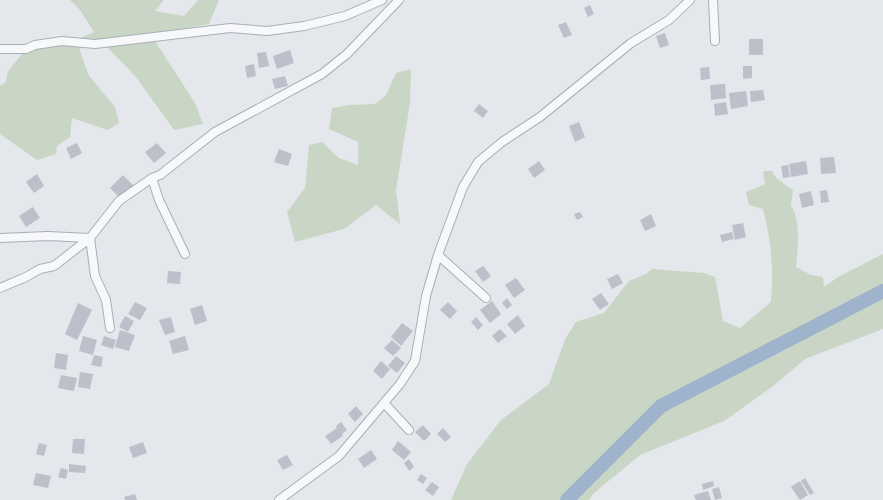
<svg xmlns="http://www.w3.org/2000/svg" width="883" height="500" font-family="Commissioner,sans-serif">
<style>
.green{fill:#c9d6c5}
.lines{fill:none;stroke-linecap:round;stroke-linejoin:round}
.river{stroke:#9fb4cc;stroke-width:14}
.building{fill:#bbc0ca}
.minor-casing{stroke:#a9aeb7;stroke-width:10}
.minor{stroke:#f7f8fa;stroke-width:8}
</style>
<rect width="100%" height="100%" fill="#e4e7ec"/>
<!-- green -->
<path class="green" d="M70,0H164L155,11L184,16L198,0H219L209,24L164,32L155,41L195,103L203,124L174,130L136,77L103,43L77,42L89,76L115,107L119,123L108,130L72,118L70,137L57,146L56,154L37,160L0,134V86L6,82L8,71L26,49L72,42L94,32L80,10Z
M411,69L410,103L396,190L400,224L376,205L344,229L295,242L287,212L305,188L309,145L322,142L339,158L358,165V142L329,129L332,108L349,105L375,104L386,95L396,73Z
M763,171H772L776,178L793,190L791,205C801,221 798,248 796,267L811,275L823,277L824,287L838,277L883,254V329L805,359L772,387L724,421L640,455L594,493L589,500H451L467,464L501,420L549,384L565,339L576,322L604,313L629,281L646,274L652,269L704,273L715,277L723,321L740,328L771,302C774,270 771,240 763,209L749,205L746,192L765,184Z"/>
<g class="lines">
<!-- river -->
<path class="river" d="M567,500L661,406L883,291"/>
</g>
<!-- building -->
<path class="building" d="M590,5L594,14L588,17L584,8Z
M566,22L572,35L564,38L558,25Z
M665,33L669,45L660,48L656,36Z
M749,39H763V55H749Z
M290,50L294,63L277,69L273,56Z
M266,52L269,66L259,68L257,53Z
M254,64L256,76L247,78L245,66Z
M743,66H752V78L743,79Z
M709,67L710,79L701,80L700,68Z
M285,76L288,86L275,89L272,79Z
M725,84L726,98L711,100L710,85Z
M763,90L765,100L751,102L750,91Z
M746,91L748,106L731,109L729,93Z
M726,102L728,114L715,116L714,104Z
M479,104L488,111L483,118L474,111Z
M579,122L585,137L575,142L569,126Z
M77,143L82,153L71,159L66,148Z
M157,143L166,153L154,163L145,152Z
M279,149L292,154L288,166L274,162Z
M834,157L836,173L821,174L820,158Z
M539,161L545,170L534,178L528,169Z
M806,161L808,174L791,177L789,164Z
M788,165L790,177L783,178L781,166Z
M37,174L44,186L34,193L26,182Z
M123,175L135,187L122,200L110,188Z
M827,190L829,202L821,203L820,191Z
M811,191L814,205L802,208L799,194Z
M33,207L40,218L26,227L19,216Z
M580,212L583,217L577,220L574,214Z
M651,214L656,226L645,231L640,220Z
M743,223L746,237L735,240L732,225Z
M732,232L734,239L722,242L720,235Z
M483,266L491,276L483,282L475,271Z
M168,271L181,272L180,284L167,283Z
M618,274L623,283L612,289L607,279Z
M516,278L525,290L514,298L505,285Z
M601,293L609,304L600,310L592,299Z
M507,298L512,305L507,309L502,303Z
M492,301L501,314L490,323L480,310Z
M135,302L147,308L140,320L128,314Z
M448,302L457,311L450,319L440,310Z
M78,303L92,310L77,340L65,334Z
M202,305L207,321L195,325L190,309Z
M518,315L525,326L515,334L507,324Z
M125,316L134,321L128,332L119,327Z
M171,317L175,332L165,335L159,320Z
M476,317L483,325L478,330L471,322Z
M402,323L413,331L401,346L391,337Z
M500,329L507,336L498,343L492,336Z
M120,330L135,335L129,351L115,347Z
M83,336L97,340L93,355L79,351Z
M104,336L116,340L113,349L101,345Z
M185,336L189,350L173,354L169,341Z
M392,340L401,348L393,356L384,348Z
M56,353L68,355L66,370L54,368Z
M94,355L103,357L101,367L91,365Z
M396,356L405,363L397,373L388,366Z
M381,361L390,369L382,379L373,371Z
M80,372L93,374L90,389L78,387Z
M61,375L77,378L74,391L58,388Z
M356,406L363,414L355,422L348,414Z
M341,422L347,430L342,434L343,436L331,444L325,436L337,428L336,426Z
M423,425L431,434L424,441L415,432Z
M443,428L451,437L445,442L437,434Z
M73,439H85L84,454L72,453Z
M398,441L411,452L404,460L392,450Z
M143,442L147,453L133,458L129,447Z
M39,443L47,445L44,456L36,454Z
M371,450L377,459L364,468L358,459Z
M287,455L293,465L283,470L277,460Z
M409,459L414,467L409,471L404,463Z
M69,464L86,466L85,473L69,472Z
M61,468L68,470L66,479L58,477Z
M36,473L51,476L48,488L33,485Z
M421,474L427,478L423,484L417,480Z
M805,478L814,493L810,495L801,481Z
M713,481L714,486L703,490L702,484Z
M800,481L808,495L800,500L791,487Z
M432,482L439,487L433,496L425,490Z
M719,487L722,498L715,500L712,489Z
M708,491L711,500H696L694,495Z
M135,494L137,500H125L124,497Z"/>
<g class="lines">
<defs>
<path id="minor" d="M713,0L715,41
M0,49H26L35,45L62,41L95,44L230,28L267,31L304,26L345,16L382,0
M152,178L159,200L185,254
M0,238L48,236L90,238L95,276L106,300L110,328
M438,255L486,298
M0,288L26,277L40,269L54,266L90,238L119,201L152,178L160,175L215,132L322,74L347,54L399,0
M384,403L409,430
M279,500L339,456L400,384L415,361L426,296L438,255L463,187L478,162L502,142L540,117L631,43L669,20L690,0"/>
</defs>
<!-- minor casing -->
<use href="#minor" class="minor-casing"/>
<!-- minor -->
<use href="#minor" class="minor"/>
</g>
</svg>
